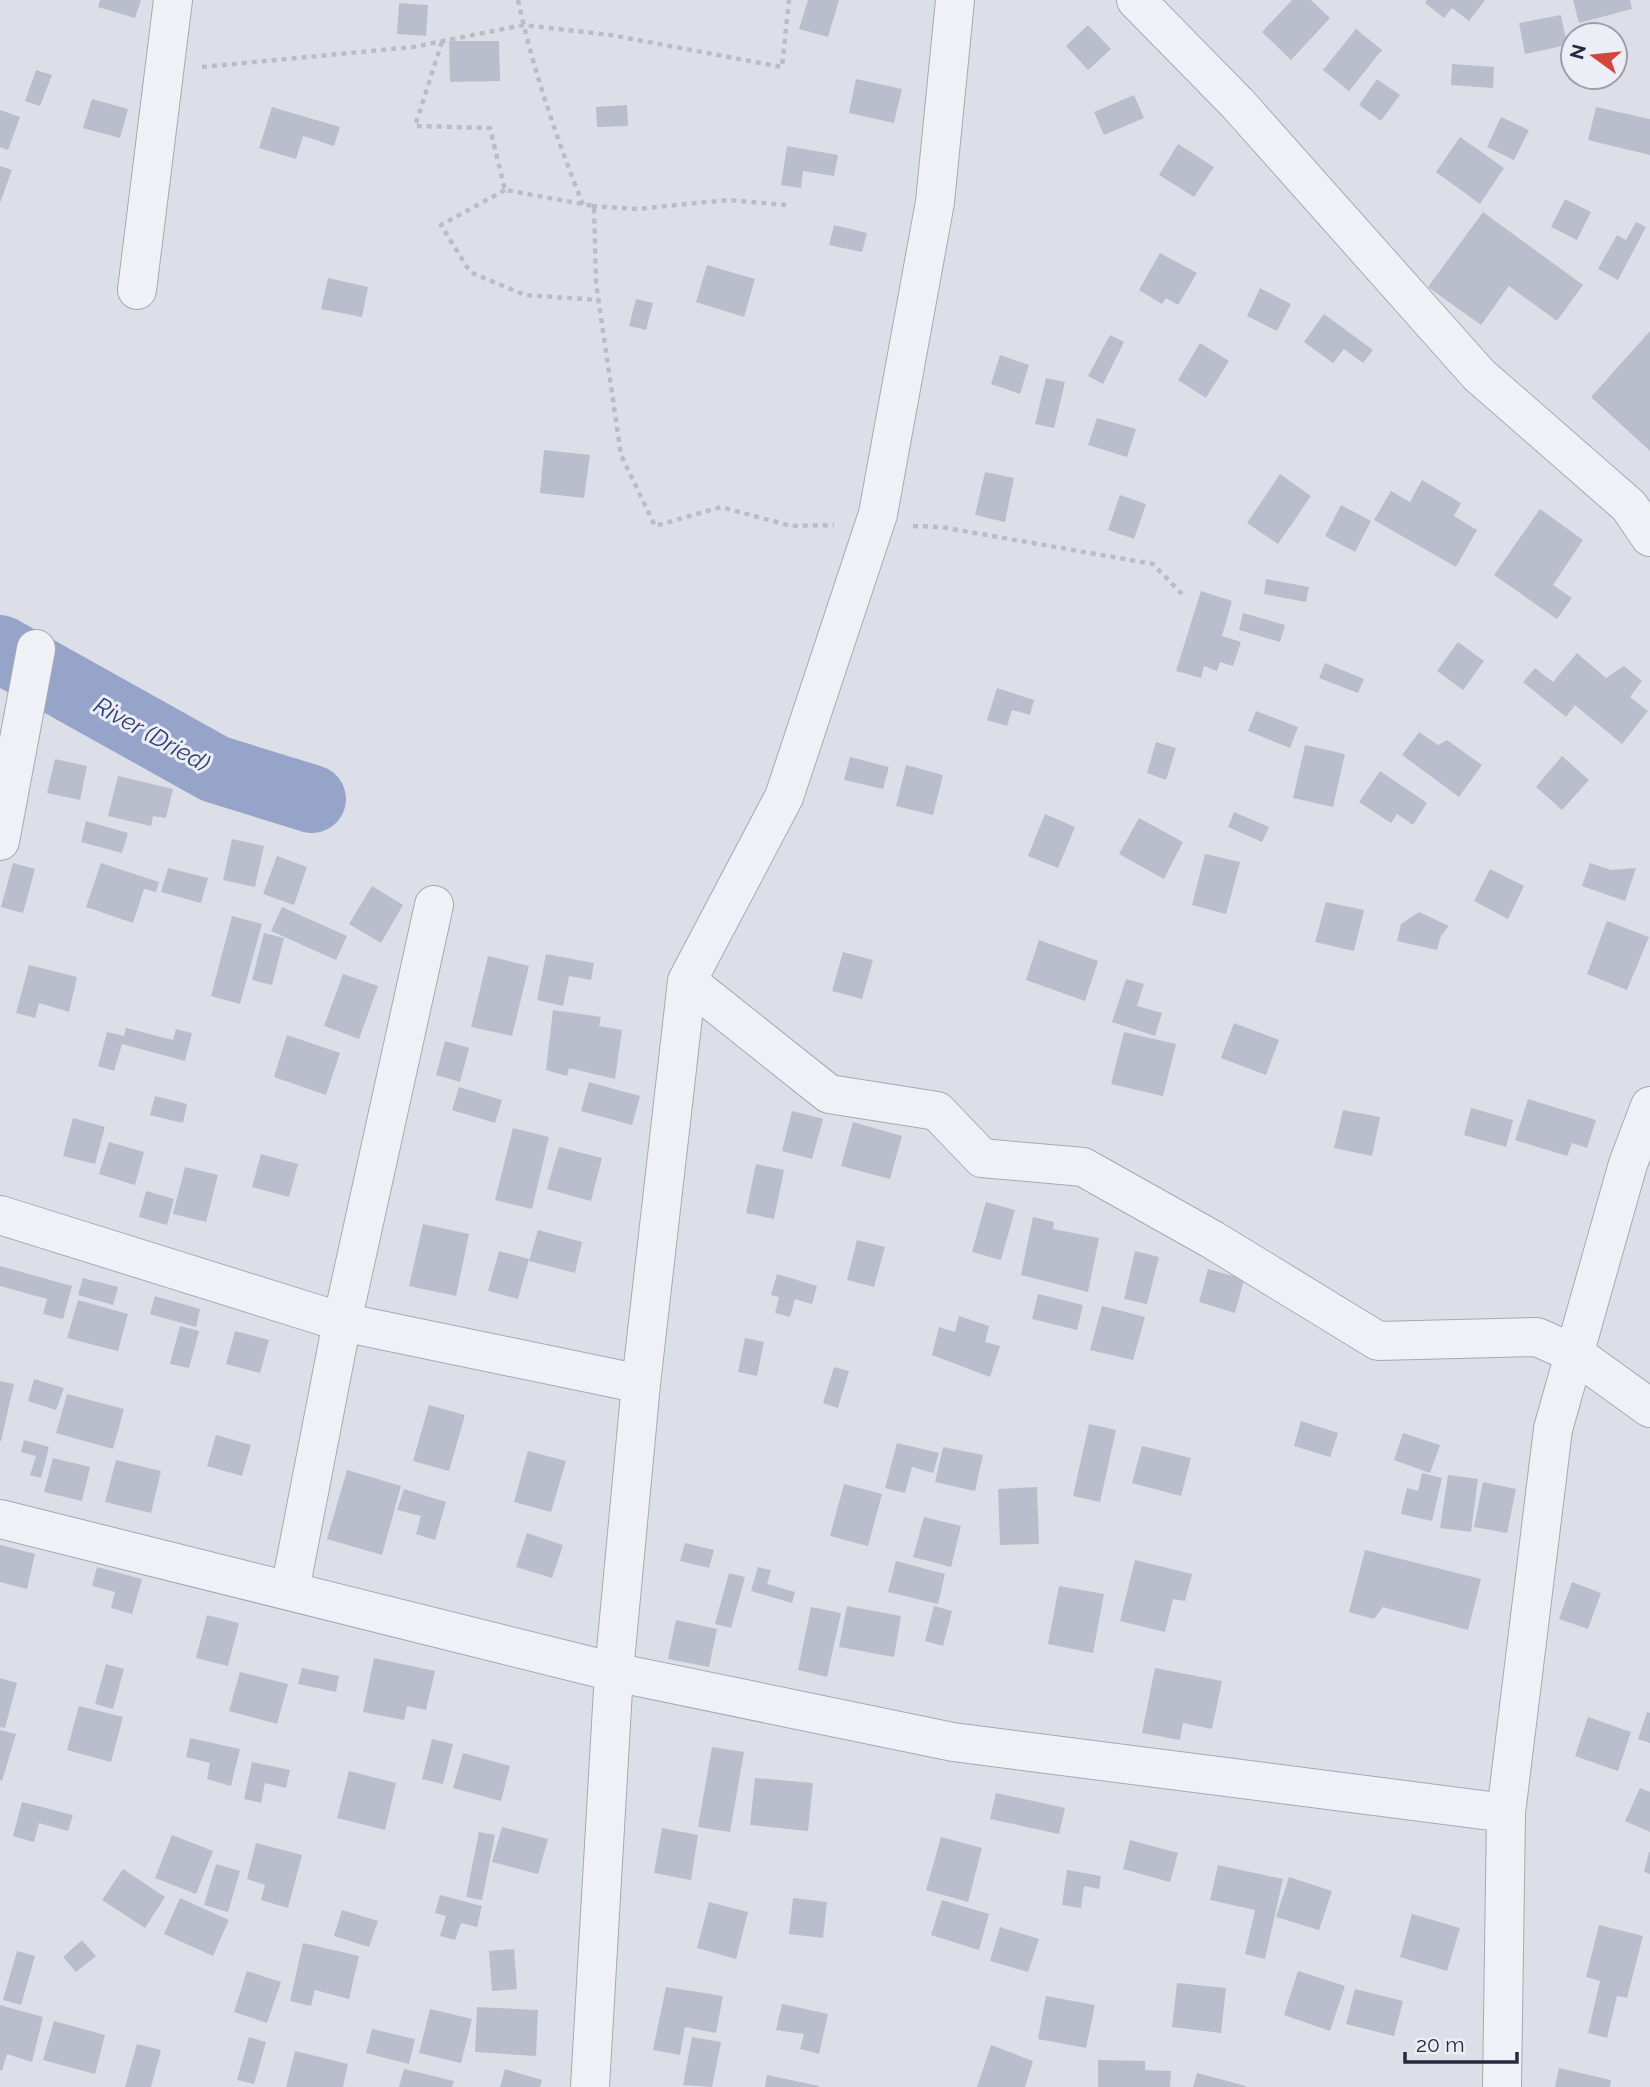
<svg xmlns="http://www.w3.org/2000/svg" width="1650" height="2087" font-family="Raleway,sans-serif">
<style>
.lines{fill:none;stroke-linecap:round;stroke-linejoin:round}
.river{stroke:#97a4c9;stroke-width:68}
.building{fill:#babdcb}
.minor-casing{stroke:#a6a9b5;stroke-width:40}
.path{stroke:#bbbdc6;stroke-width:4.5;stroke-dasharray:5 5;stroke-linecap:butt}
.minor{stroke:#f0f1f6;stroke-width:38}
.labels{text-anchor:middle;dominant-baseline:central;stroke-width:6;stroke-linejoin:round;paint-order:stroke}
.water-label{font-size:24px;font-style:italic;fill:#2f3f74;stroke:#edeef5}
</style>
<rect width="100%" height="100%" fill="#dddfe8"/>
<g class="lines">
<!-- river -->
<path class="river" d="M0,649L215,769L312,799"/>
</g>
<!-- building -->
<path class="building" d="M100,0H141L135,18L98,7Z
M808,0H839L828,37L799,29Z
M1292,0H1311L1330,18L1291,60L1262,32Z
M1427,0H1485L1469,21L1452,8L1444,18L1425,3Z
M1573,0H1630L1632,9L1579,23Z
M399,3L428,5L426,36L397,34Z
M1561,15L1567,45L1525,54L1519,23Z
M1088,25L1111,49L1088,70L1066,46Z
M1356,29L1382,50L1349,91L1323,70Z
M449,41H499L500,81L450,82Z
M1452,64L1494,67L1493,88L1451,85Z
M36,70L52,75L40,106L25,101Z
M856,79L902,89L894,123L849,113Z
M1377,79L1400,95L1381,121L1359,105Z
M1134,95L1144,118L1104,135L1094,112Z
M92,99L128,109L120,138L83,128Z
M627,105L628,126L597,127L596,107Z
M272,107L340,127L334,146L303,136L296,159L259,148Z
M1596,107L1650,119V155L1588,140Z
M0,110L20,117L8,150L0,147Z
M1501,117L1529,130L1514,160L1487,147Z
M1460,137L1504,168L1480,204L1436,172Z
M1178,144L1214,167L1194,197L1159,175Z
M787,146L838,155L834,176L803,171L801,188L781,185Z
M0,166L12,170L0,203Z
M1565,199L1591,212L1577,240L1551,227Z
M1483,212L1583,285L1557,321L1509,286L1481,325L1428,287Z
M1636,222L1646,227L1618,280L1598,269L1617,235L1626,240Z
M834,225L867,233L862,252L829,245Z
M1160,253L1197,273L1178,305L1166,298L1162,304L1139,290Z
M707,265L755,279L744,317L696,302Z
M328,278L368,287L362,317L321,309Z
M1260,288L1291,304L1277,331L1247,316Z
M636,299L653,303L646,330L629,326Z
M1324,314L1373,350L1363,363L1344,349L1333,363L1304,342Z
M1650,331V451L1591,397Z
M1110,335L1124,342L1103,384L1088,376Z
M1200,343L1229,361L1206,398L1178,380Z
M1000,355L1029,365L1020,394L991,384Z
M1046,378L1065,382L1054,428L1035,424Z
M1097,418L1136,429L1127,457L1088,445Z
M544,450L590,455L584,498L540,493Z
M985,472L1014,478L1005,522L975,515Z
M1280,474L1311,496L1278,544L1247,523Z
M1422,480L1461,503L1454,516L1477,530L1456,567L1374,520L1391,491L1410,502Z
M1120,495L1146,504L1134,539L1108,530Z
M1341,505L1371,521L1355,552L1325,536Z
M1540,509L1583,540L1553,585L1572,598L1557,619L1494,575Z
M1266,579L1309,587L1306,602L1264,594Z
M1201,591L1232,601L1222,636L1241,642L1233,666L1220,662L1217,671L1204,666L1201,678L1176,671Z
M1243,613L1285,625L1280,642L1239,630Z
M1458,642L1484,661L1463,690L1437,671Z
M1577,653L1606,678L1624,666L1642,681L1630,697L1648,711L1622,744L1575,705L1566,717L1523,682L1535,668L1553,682Z
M1325,663L1364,679L1358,693L1319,678Z
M997,688L1034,700L1030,715L1012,710L1007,726L987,720Z
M1256,711L1298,727L1290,748L1248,731Z
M1419,732L1438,745L1447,740L1482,765L1459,797L1402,755Z
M1156,742L1176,748L1166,780L1147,773Z
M1305,745L1345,754L1333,807L1293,798Z
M1562,756L1589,780L1562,810L1536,787Z
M850,757L889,767L883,789L844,780Z
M55,759L87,766L80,800L47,793Z
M906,765L943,775L933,815L896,806Z
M1380,771L1427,803L1413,825L1397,814L1391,823L1359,802Z
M118,776L173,789L166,818L153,816L151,826L108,816Z
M1234,812L1269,827L1262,842L1228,827Z
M1045,814L1075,827L1058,868L1028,856Z
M1139,818L1183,842L1164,879L1119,854Z
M86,821L128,833L122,853L81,842Z
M232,839L264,846L255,887L223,880Z
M1205,854L1240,862L1226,914L1192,905Z
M277,856L307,867L294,905L263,894Z
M13,863L35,869L23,913L1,907Z
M101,863L159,882L156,892L144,889L133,923L86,907Z
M1590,863L1611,870L1636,868L1625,901L1582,886Z
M168,868L208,878L201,903L161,892Z
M1490,869L1524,886L1508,919L1474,901Z
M372,886L403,905L381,943L349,924Z
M1326,902L1364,910L1354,951L1315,942Z
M282,907L347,936L336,960L271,931Z
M1419,912L1449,926L1441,936L1437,950L1397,941L1401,924Z
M232,916L262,924L240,1004L211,996Z
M1607,921L1649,937L1627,990L1587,974Z
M264,933L284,938L272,985L252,980Z
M1039,940L1098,961L1085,1001L1026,980Z
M843,952L873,960L862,999L832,991Z
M546,954L594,963L591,980L569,976L563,1006L537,1000Z
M488,956L529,966L512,1036L471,1027Z
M29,965L77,977L69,1012L39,1003L35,1018L16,1013Z
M343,974L378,986L359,1039L324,1026Z
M1126,979L1144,984L1137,1006L1162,1013L1155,1036L1112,1022Z
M553,1010L601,1017L599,1026L622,1030L615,1079L569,1068L567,1076L546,1070Z
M1234,1023L1279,1040L1266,1075L1221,1058Z
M126,1028L173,1040L176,1029L192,1033L185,1061L122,1044L114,1071L98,1066L107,1032L124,1036Z
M1124,1032L1176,1044L1163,1096L1111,1084Z
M287,1035L340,1053L326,1095L274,1077Z
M445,1041L469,1048L460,1082L436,1075Z
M589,1082L640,1096L632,1125L581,1111Z
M459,1087L502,1100L495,1123L452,1110Z
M155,1096L187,1104L183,1123L150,1115Z
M1528,1099L1596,1120L1587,1148L1572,1143L1567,1156L1515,1140Z
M1471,1108L1513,1120L1506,1147L1464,1135Z
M1343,1110L1380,1117L1372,1156L1334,1148Z
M792,1111L823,1119L812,1159L782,1151Z
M73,1118L105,1127L95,1164L63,1156Z
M853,1122L902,1136L890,1179L841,1166Z
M513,1128L549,1137L532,1209L495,1200Z
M109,1142L144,1152L135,1185L99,1174Z
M559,1147L602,1158L591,1201L547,1189Z
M261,1154L298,1164L289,1197L252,1187Z
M756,1164L784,1170L774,1219L746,1213Z
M185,1167L218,1175L206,1222L173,1214Z
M146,1191L174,1199L167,1225L139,1217Z
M986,1202L1015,1210L1001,1260L972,1252Z
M1033,1217L1054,1222L1053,1229L1099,1238L1088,1292L1021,1275Z
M423,1224L469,1234L456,1296L409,1286Z
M538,1230L582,1242L575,1273L529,1261Z
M857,1240L885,1247L874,1287L847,1280Z
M499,1251L529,1259L518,1299L488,1291Z
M1135,1251L1159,1257L1147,1304L1124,1299Z
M0,1266L72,1286L63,1319L43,1314L47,1299L0,1286Z
M1208,1269L1244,1279L1235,1313L1199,1302Z
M777,1274L817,1286L812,1304L795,1299L790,1317L775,1313L779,1297L771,1295Z
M83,1278L118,1287L113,1305L78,1295Z
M1038,1294L1083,1305L1077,1330L1032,1319Z
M155,1296L200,1309L196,1327L150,1314Z
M78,1300L128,1314L118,1351L67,1338Z
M1102,1306L1145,1317L1133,1360L1090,1350Z
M959,1316L989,1326L985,1342L1000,1346L990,1377L932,1355L939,1327L955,1332Z
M180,1326L199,1331L189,1368L170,1364Z
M235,1331L269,1340L260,1373L226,1364Z
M745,1338L764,1342L757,1376L738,1372Z
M834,1367L849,1371L838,1408L823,1403Z
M34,1379L64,1388L56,1410L28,1401Z
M0,1381L14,1384L1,1441H0Z
M67,1394L124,1409L113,1449L56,1433Z
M429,1405L465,1415L449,1471L413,1461Z
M1301,1421L1338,1433L1330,1457L1294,1446Z
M1089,1424L1116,1430L1100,1502L1073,1496Z
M1403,1433L1440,1445L1430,1473L1394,1460Z
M216,1435L251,1445L242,1476L207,1466Z
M24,1440L49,1447L41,1478L30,1475L36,1456L21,1452Z
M897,1443L939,1453L933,1473L912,1467L905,1493L885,1488Z
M1142,1446L1191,1458L1181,1496L1132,1483Z
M943,1447L983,1455L975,1491L935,1482Z
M528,1451L566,1461L551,1512L514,1502Z
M53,1458L90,1467L82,1501L44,1492Z
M116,1460L161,1471L151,1513L105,1502Z
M347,1470L401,1486L382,1555L327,1539Z
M1422,1473L1442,1478L1432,1521L1401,1514L1407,1488L1418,1491Z
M1448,1475L1478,1479L1471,1532L1440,1528Z
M1483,1482L1516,1489L1507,1533L1474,1527Z
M844,1484L882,1494L868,1546L830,1536Z
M1037,1487L1039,1544L1000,1545L998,1489Z
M404,1489L446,1502L435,1540L416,1534L421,1516L397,1510Z
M924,1517L961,1526L951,1567L913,1557Z
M527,1533L563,1545L552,1578L516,1567Z
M685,1543L714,1550L709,1568L680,1561Z
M0,1545L35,1554L27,1589L0,1582Z
M1365,1550L1481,1579L1468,1630L1383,1607L1374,1619L1349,1612Z
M1135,1560L1192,1574L1185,1601L1173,1599L1165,1632L1120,1621Z
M896,1561L945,1574L938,1604L888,1592Z
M97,1567L142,1579L132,1614L111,1608L115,1592L92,1586Z
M758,1567L771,1570L767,1584L795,1592L792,1603L751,1591Z
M729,1573L745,1577L731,1628L715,1624Z
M1572,1582L1601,1593L1588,1629L1559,1619Z
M1059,1586L1104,1594L1093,1653L1048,1644Z
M847,1606L901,1616L894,1657L839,1647Z
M934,1606L952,1611L943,1646L925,1641Z
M811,1607L841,1613L827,1677L798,1670Z
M207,1615L239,1623L228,1666L196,1658Z
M676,1620L717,1629L709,1667L668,1659Z
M374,1658L435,1671L426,1710L407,1706L404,1720L363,1712Z
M106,1664L124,1669L113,1709L95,1704Z
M302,1668L339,1676L336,1692L298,1684Z
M1155,1668L1222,1681L1212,1729L1183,1723L1180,1740L1142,1733Z
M240,1672L288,1684L277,1724L229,1711Z
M0,1678L17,1683L5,1728L0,1727Z
M79,1706L123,1717L111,1762L67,1750Z
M1647,1712L1650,1713V1743L1638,1739Z
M1588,1717L1631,1732L1618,1771L1575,1756Z
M0,1730L16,1734L2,1781L0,1780Z
M190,1738L240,1749L231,1786L207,1779L210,1763L186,1757Z
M432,1739L453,1744L443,1784L422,1779Z
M712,1747L744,1752L730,1832L698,1827Z
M463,1753L510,1766L501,1801L453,1788Z
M252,1762L290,1770L286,1788L265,1783L261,1803L244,1799Z
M349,1771L396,1783L385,1830L337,1818Z
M755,1778L813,1783L808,1831L750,1825Z
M1640,1788L1650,1792V1832L1625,1821Z
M996,1793L1065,1808L1059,1834L990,1819Z
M22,1802L73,1815L68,1831L39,1823L34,1842L13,1836Z
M502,1827L548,1839L538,1874L492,1862Z
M662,1828L698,1835L691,1880L654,1873Z
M479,1832L495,1835L482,1900L466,1897Z
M172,1835L213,1851L196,1894L155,1878Z
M941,1837L982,1848L968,1902L926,1890Z
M1130,1840L1178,1853L1170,1882L1123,1869Z
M256,1843L302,1855L288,1908L261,1900L265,1885L247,1879Z
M1649,1852H1650V1874L1644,1872Z
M216,1864L240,1871L228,1912L204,1905Z
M1218,1865L1283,1879L1265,1959L1245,1954L1255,1910L1210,1900Z
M123,1869L165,1897L145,1928L102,1900Z
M1067,1870L1101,1876L1099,1889L1084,1886L1081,1908L1062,1905Z
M1289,1877L1332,1891L1319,1930L1276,1917Z
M440,1895L482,1906L477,1927L461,1923L455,1940L440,1936L446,1916L435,1913Z
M180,1898L229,1920L213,1956L164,1934Z
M793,1898L827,1902L823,1938L789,1934Z
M942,1900L989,1914L979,1950L931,1935Z
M709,1902L748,1912L736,1959L697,1948Z
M342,1910L378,1921L369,1947L334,1936Z
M1412,1914L1460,1928L1447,1971L1400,1957Z
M1599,1925L1643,1936L1627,1998L1617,1996L1607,2038L1588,2033L1600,1981L1586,1977Z
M1000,1927L1039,1939L1028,1972L990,1961Z
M82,1940L96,1956L76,1972L63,1957Z
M303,1943L359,1956L349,1999L315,1990L311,2006L290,2001Z
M514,1949L517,1989L492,1991L489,1951Z
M17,1951L35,1956L21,2005L3,2000Z
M247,1971L281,1982L267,2023L234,2012Z
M1298,1971L1345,1986L1330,2031L1284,2015Z
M1177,1983L1226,1988L1221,2033L1172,2027Z
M666,1987L723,1996L716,2033L685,2027L680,2055L653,2050Z
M1355,1989L1403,2001L1394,2036L1346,2024Z
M1046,1996L1095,2005L1086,2048L1038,2039Z
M782,2004L828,2014L819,2054L800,2049L804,2034L776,2030Z
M0,2005L43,2017L32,2062L7,2054L2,2071L0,2070Z
M477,2007L538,2010L536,2056L475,2052Z
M430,2009L472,2019L461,2063L419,2053Z
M54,2021L105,2035L95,2074L43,2060Z
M372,2029L415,2039L409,2064L366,2053Z
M249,2037L266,2042L254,2084L237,2080Z
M692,2037L721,2042L712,2087L683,2085Z
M137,2044L161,2050L151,2087H125Z
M991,2045L1033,2061L1025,2087H977Z
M295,2051L348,2064L343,2087H286Z
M1098,2060L1145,2061V2070L1171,2071L1170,2087H1098Z
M1559,2068L1611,2080L1610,2087H1555Z
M404,2069L454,2081L452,2087H399Z
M505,2069L542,2080L540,2087H500Z
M1197,2073L1246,2086L1245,2087H1193Z
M767,2075L819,2086V2087H765Z"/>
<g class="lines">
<defs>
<path id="minor" d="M1136,0L1238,104L1479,375L1629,506L1650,537
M137,290L173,0
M0,841L36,649
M687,981L829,1094L937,1111L982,1158L1083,1167L1213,1240L1378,1341L1537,1337L1575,1354L1650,1408
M0,1215L342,1322L641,1384
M0,1519L614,1672L953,1742L1506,1813
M290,1590L342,1322L434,905
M590,2087L614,1672L641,1384L687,981L784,797L878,514L935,202L955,0
M1502,2087L1506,1813L1553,1429L1628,1164L1650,1106"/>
</defs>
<!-- minor casing -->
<use href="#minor" class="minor-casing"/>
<!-- path -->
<path class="path" d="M518,0C533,70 557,139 583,205
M442,42L415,126L490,128L505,190L594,206L596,283L621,455L655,526L721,507L791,526L834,525
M202,67L413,47L523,25L611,35L782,67L789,0
M505,190L441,225L470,272L525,295L599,300
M592,206L637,209L728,200L786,205
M913,526L941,527L1153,564L1182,594"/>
<!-- minor -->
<use href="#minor" class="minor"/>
</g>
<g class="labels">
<!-- water labels -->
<g class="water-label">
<text transform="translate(152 734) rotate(29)">River (Dried)</text>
</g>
</g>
<!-- north arrow -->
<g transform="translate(1594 56) rotate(285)"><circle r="33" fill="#edeef5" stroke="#9da0ac" stroke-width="2"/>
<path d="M0-5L12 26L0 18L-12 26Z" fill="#d2473d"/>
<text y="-10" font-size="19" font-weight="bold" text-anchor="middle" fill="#262a3f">N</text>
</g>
<!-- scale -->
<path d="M1405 2052v10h112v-10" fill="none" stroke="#262a3f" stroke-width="3.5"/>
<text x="1416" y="2052" font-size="21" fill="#262a3f" stroke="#edeef5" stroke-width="5" paint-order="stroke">20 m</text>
</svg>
